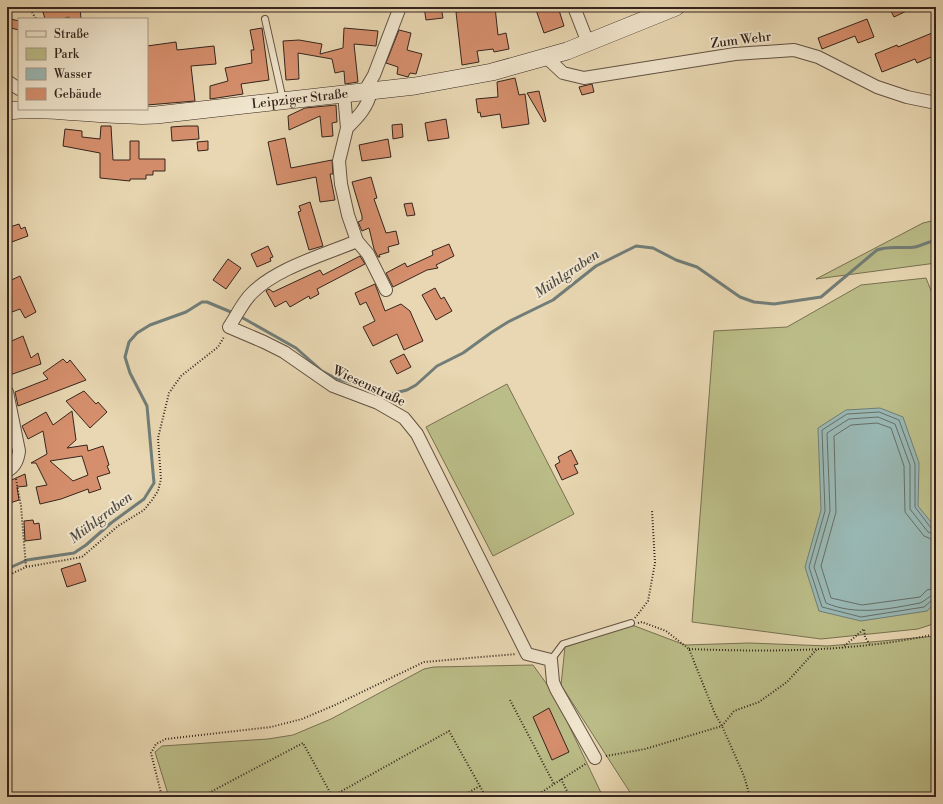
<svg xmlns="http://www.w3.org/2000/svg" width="943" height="804" font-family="'Libre Bodoni',serif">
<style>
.green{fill:#bbbd88;stroke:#787152}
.water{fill:#99b8b4;stroke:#717d78}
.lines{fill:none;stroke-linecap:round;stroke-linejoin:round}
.shore{stroke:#676e68;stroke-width:1}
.stream{stroke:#717d78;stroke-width:3}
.building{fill:#d68f6d;stroke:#35251d;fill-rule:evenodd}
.lane-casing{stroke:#625242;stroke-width:8}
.street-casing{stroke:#625242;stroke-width:14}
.secondary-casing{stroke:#35251d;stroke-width:18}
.path{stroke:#35251d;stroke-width:2;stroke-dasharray:1 2;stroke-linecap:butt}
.lane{stroke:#f0e5cd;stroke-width:6}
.street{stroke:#f0e5cd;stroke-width:12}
.secondary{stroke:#f0e5cd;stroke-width:17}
.labels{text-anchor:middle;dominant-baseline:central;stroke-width:4;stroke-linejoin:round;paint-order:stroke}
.street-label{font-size:13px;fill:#35251d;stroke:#f0e5cd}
.water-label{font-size:14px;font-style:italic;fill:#4e4a43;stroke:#f0e5cd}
</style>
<rect width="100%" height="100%" fill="#e8d7b2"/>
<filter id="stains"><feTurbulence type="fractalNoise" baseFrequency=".005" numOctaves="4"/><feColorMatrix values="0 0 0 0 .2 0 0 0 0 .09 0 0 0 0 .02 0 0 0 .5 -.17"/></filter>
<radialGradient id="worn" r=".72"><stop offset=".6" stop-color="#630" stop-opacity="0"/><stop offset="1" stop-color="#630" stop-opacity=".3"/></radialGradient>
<!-- green -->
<path class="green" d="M936,220V263L816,279L923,223Z
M926,278L936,303V623L918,629L821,639L692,622L714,331L787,327L861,285Z
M507,384L574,514L493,556L426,427Z
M632,625L685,645L749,643L828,646L936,636V797H633L561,685L565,647Z
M533,665L554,694L603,797H169L155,752L162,746L268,739L293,735L331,719L424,669L434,667Z"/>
<!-- water -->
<path class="water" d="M880,408L903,417L919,463L918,506L936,528V602L927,611L861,621L819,611L805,567L821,510L818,428L846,410Z"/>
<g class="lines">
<!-- shore -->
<path class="shore" d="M936,530L931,528L915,507V464L899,420L879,412L847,414L822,430L825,511L809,567L822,607L861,617L924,607L932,600L936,599
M936,535L928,532L910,509V465L895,424L878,417L849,419L827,433L830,511L814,567L826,603C856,616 889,609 920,603C926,601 929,595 936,594
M936,541L924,536L905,512L904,466L891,428L877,423L851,425L834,436L836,512L821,566L831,598L862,605L920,597L927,590L936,588"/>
<!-- stream -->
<path class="stream" d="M243,318L296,348L322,371L335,378L391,394L407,390L416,385L437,366L463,353L492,332L508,322L553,300L596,266L636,246L653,248L676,260L697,267L740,297L754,302L774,304L821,297L877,250C890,245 901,249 915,247C922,246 928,241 936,241
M7,569L27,560L74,553L86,545L111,523L144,499L154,483L147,406L130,373L125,357L129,342L137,333L150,325L186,312L202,302H207L231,312"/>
</g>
<!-- building -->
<path class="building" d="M59,7H80L81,19H70L69,17L62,19H45L43,12Z
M424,7H441L443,18L426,20Z
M476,7H495L498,35L506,33L509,49L494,52L493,49L477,51L479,62L462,65L456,12L477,10Z
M535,7H558L564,26L544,33Z
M889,7H915L894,17Z
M7,18L19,21V30L7,27Z
M867,19L874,37L858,43L855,36L822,49L818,38Z
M262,28L269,80L241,84L243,94L210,99V86L228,81L225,68L252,63L251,50H254L250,30Z
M344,28L378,31L376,46L354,44L358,82L345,84L344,71L335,73L332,59L298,53L299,79L286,80L283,41L299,40L322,44L320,54L343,48Z
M399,30L411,33L407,50L422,54L416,74L410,73L408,77L397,74L398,67L386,63Z
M932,33L936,44V55L917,63L915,59L882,72L875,54L897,45L898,47Z
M176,42L177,50L214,46L216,64L191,66L195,101L147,105V46Z
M515,78L519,95L525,94L529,124L502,128L500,114L481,117L480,112L478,113L476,99L498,97L497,82Z
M592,84L594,92L582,95L579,87Z
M539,91L546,121L544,122L527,93Z
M336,105L337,122L332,123L333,136L322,137L320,116L289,130L288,116L305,108Z
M446,119L449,138L428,141L425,123Z
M402,124L403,137L393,139L392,125Z
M101,126H111L113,160H130V141H139V159H165V171H153V175H146V179H130V181L100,178V153L63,146L65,129L82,131V137L100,139Z
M185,126H198L199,139L172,141L171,127Z
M285,138L291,168L332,160L333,174H330L335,200L320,202L316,177L277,185L268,142Z
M388,139L391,157L362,161L359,145Z
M208,141V150L198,151L197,142Z
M371,177L377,198L374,199L386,233L396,231L399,244L388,247L389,252L379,255L380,257H378L374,249L369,228L362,231L358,222L362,220V216L352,182Z
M310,202L323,246L309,250L298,212L301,211L299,206Z
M412,203L415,215L407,216L404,204Z
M19,224L21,229L25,227L28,236L9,243L7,228Z
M449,244L454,256L436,265L438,268L427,270L393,287L386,273L405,263L407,267L433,255L432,251Z
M268,246L273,257L270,258L271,261L257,267L251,254Z
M360,256L365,264L317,289L319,294L310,299L309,296L290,307L286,301L275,307L266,291L269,289L273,292L320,270L323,275Z
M228,259L241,268L226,289L213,280Z
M20,276L36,312L25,318L20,309L12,312L7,300V282Z
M375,284L385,311L401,304L410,311L423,341L404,350L397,334L373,346L363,327L375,321L366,302L360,305L355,293Z
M435,288L441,299L444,297L452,311L436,320L422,295Z
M23,336L31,358L38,353L41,364L7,376V343Z
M404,354L411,367L397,374L390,361Z
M63,359L67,363L70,360L86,380L18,406L15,392L48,379L43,373Z
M84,391L96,404L98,402L107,412L90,428L66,401Z
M72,411L76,440L67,448L87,445L88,451L103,446L109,465L107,466L110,473L97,477L101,489L89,493L88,489L61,499L40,504L36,487L47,485L36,463H31L47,454L43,431L28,439L22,426L46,412L53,425ZM82,456L88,475L73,481L50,461Z
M571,450L578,464L574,465L578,473L562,480L555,465L560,462L558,457Z
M25,474L27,486L17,487L19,500L7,504V482Z
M33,520L34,524L39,523L41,539L25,541L24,521Z
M80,563L86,581L67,587L61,569Z
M549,708L569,752L552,760L533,717Z"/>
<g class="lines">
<defs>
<path id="lane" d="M265,19L283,100
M551,660L563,644L631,623"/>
<path id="street" d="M574,7L588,43
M547,58L563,73L584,78L735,54L794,50L818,57L877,87L907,97L936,103
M7,81L19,89
M364,92L374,75L400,7
M344,94L347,128L339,161L341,184L348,215L357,241L368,254L386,290
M347,128C358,117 368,107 371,91
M357,241C324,255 276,268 251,294C242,303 236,317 229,327L264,342L284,352L333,386L378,403L404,418L417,434L527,654L551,660L553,682L556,689L595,758
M7,392L19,451C18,460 15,467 7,471"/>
<g id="secondary">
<path id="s1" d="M7,111C57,106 106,118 156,115L415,86L492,72L567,51L676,7"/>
</g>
</defs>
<!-- lane casing -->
<use href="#lane" class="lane-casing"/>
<!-- street casing -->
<use href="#street" class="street-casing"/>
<!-- secondary casing -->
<use href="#secondary" class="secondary-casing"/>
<!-- path -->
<path class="path" d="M29,7L36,19
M16,479L21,506L26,567
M7,576L26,567L82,557L118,526L144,510L152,500L158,491L161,479L158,438L169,393L181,376L218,347L224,337
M635,618L648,601L655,563L652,510
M638,623L642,622L666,631L689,649L715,714L722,726L744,776L750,797
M842,648L864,629L865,637L870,645
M689,649C771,652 855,652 936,634
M510,700L554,784
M606,756L645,749L722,726L734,711L759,702L787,682L817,649
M561,779L570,797
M162,797L151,753L156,744L166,739L271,727L302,719L335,705L424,662L516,654
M201,797L303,743L332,796
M331,797L449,731L486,797
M461,797L480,786
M534,797L587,763"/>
<!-- lane -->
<use href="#lane" class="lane"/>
<!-- street -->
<use href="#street" class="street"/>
<!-- secondary -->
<use href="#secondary" class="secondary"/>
</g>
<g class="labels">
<!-- street labels -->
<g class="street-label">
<text transform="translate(741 40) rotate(-7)">Zum Wehr</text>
<text stroke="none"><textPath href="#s1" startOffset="294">Leipziger Straße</textPath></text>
<text transform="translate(369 386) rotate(25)">Wiesenstraße</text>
</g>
<!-- water labels -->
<g class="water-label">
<text transform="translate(567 274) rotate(-34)">Mühlgraben</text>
<text transform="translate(101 518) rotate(-37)">Mühlgraben</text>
</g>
</g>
<!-- margin -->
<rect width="943" height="804" fill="none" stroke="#e8d7b2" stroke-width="24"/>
<rect x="8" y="8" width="927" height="788" fill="none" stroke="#35251d" stroke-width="2"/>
<rect x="12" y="12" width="919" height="780" fill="none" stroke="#35251d"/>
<!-- legend -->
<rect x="18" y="18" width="130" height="92" fill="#f0e5cd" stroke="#a59887"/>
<rect x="26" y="31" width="20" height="6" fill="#f0e5cd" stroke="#a59887"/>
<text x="54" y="38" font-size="12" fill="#35251d">Straße</text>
<rect x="26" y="48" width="20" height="12" fill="#bbbd88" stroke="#a59887"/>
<text x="54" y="58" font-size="12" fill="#35251d">Park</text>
<rect x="26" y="68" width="20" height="12" fill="#99b8b4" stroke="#a59887"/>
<text x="54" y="78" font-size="12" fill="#35251d">Wasser</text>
<rect x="26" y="88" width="20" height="12" fill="#d68f6d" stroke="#a59887"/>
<text x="54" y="98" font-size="12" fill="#35251d">Gebäude</text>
<rect width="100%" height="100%" filter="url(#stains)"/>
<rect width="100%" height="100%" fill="url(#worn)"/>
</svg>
